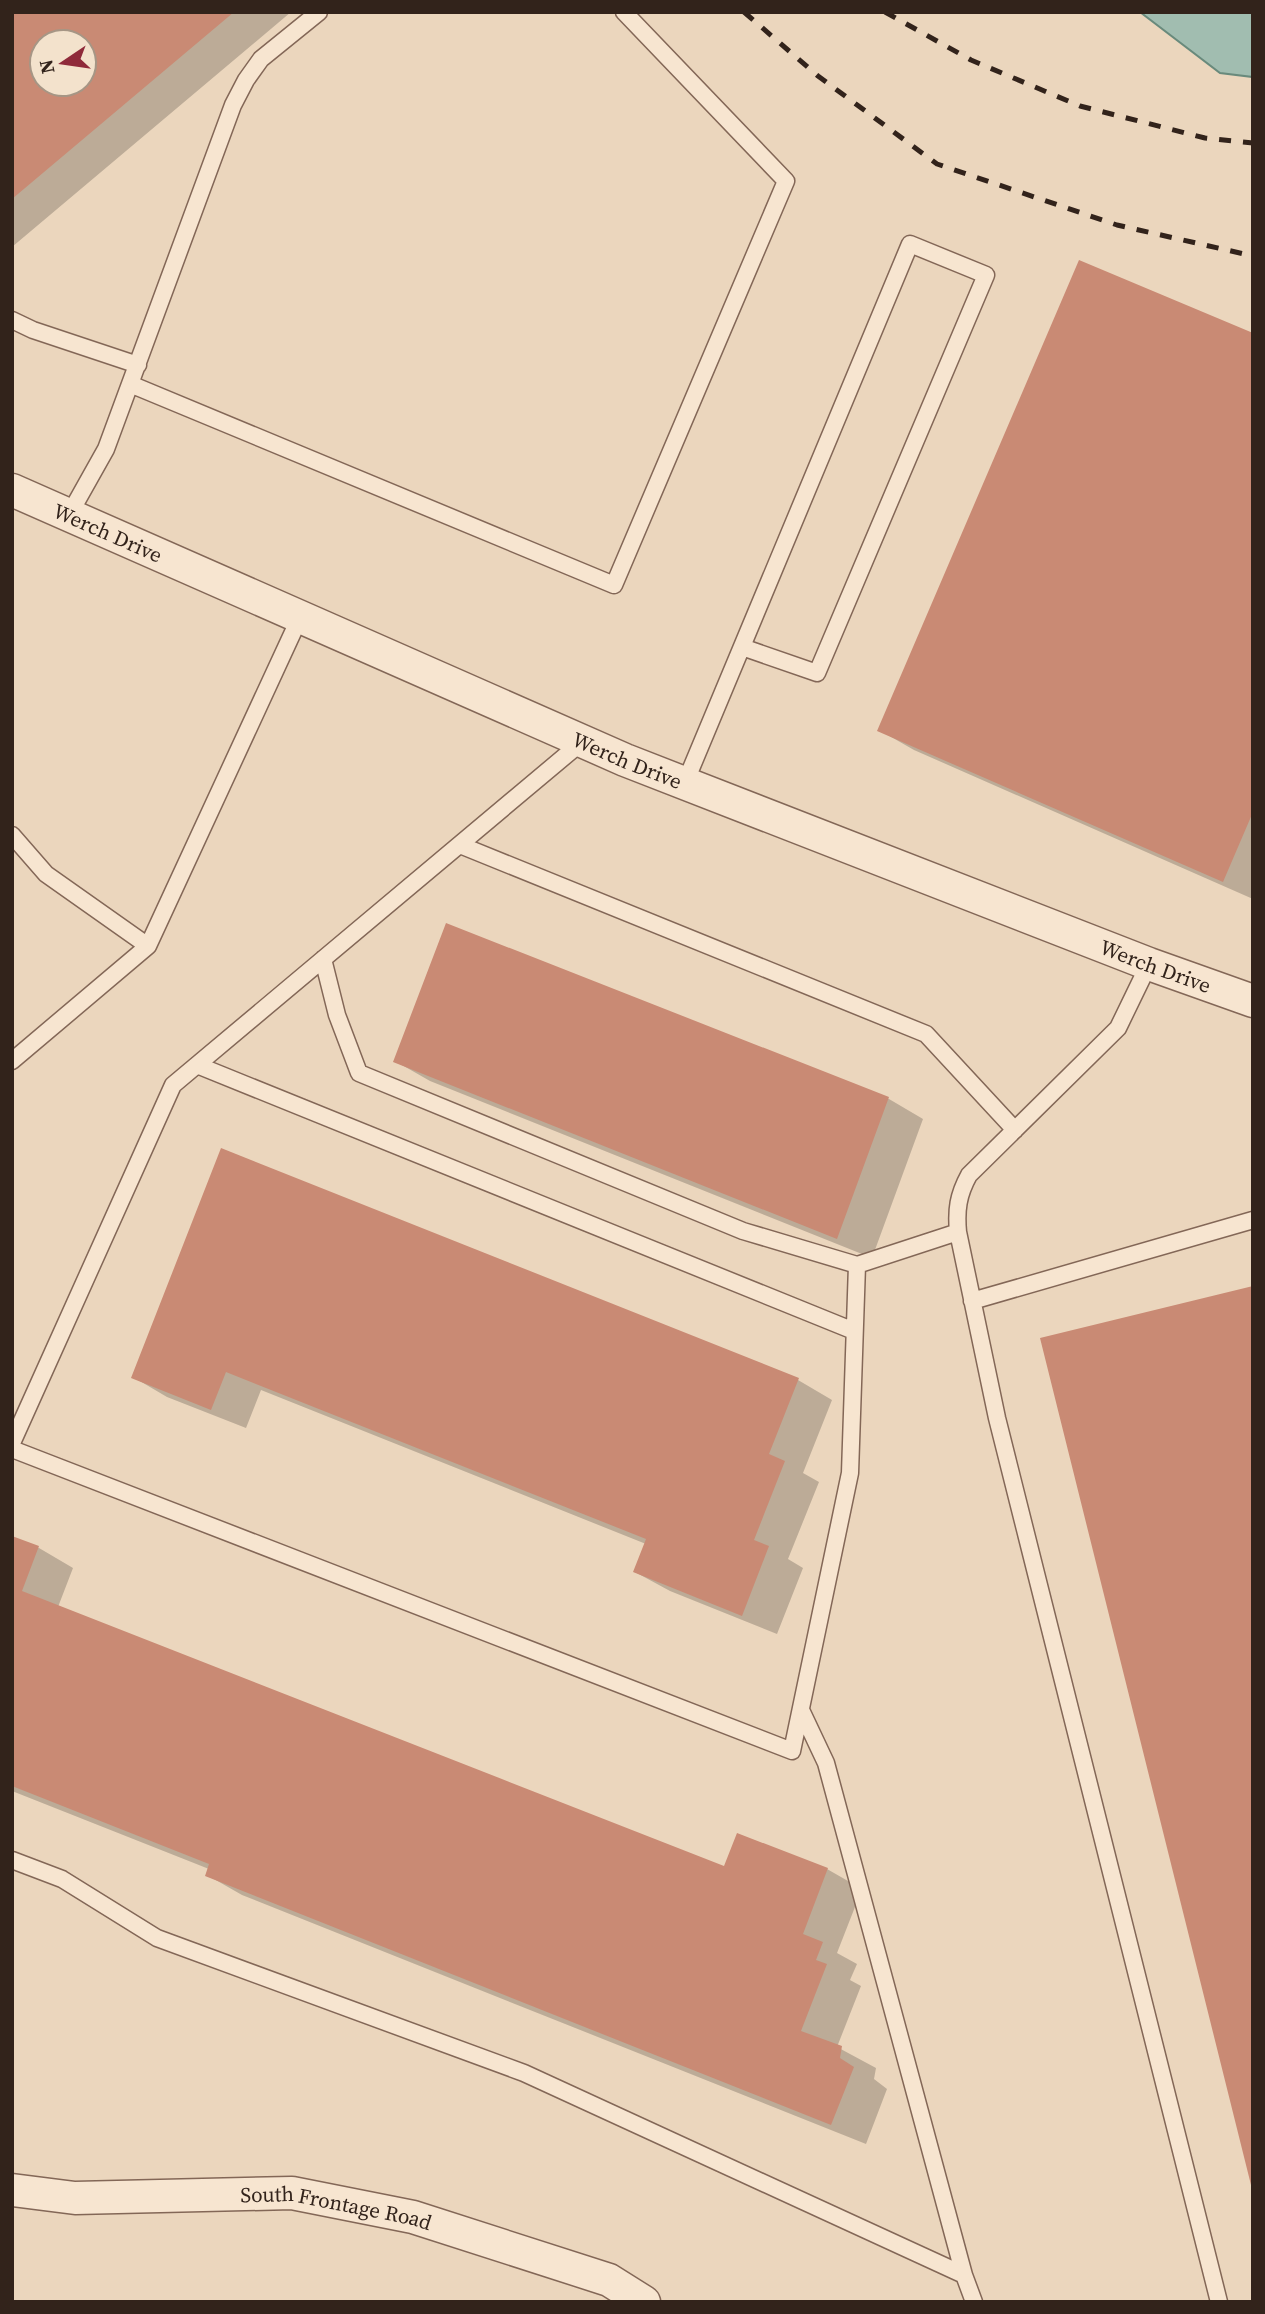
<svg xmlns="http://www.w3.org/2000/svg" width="1265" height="2314" font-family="'Source Serif 4',serif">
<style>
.water{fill:#a1bdb0;stroke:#698a7c;stroke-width:2}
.shadow{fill:#0003;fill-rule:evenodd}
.building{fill:#c98a74;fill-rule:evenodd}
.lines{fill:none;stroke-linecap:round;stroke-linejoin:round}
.lane-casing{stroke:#836757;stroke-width:19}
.street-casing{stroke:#836757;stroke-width:35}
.lane{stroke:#f7e5d0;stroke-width:16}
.street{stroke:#f7e5d0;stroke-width:32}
.rail{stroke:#32231b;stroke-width:5;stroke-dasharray:12 12;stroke-linecap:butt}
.labels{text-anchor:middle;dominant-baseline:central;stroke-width:6;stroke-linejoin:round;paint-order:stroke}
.street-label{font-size:21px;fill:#32231b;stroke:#f3e2cc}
</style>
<rect width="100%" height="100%" fill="#ebd6bd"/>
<!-- water -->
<path class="water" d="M1140,12H1253V77L1220,73Z"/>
<!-- shadow -->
<path class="shadow" d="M12,12H291L12,247ZM42,42H84V84H42Z
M1253,335V899L914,750L879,730Z
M447,925L889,1099L923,1119L872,1258L430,1081L395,1061Z
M222,1151L798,1380L832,1400L803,1473L819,1482L788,1559L803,1568L777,1634L670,1591L635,1572L646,1544L261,1390L246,1428L167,1397L133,1377Z
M12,1537L39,1548L73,1568L58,1607L725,1868L827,1869L862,1889L837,1953L857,1964L850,1980L861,1986L837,2047L876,2068L874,2079L887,2089L866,2144L242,1895L207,1875L209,1869L12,1791Z"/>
<!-- building -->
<path class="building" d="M12,12H234L12,199ZM42,42H84V84H42Z
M1079,260L1253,333V812L1223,882L877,731Z
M446,923L889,1097L837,1239L393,1062Z
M221,1148L799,1378L769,1454L785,1461L754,1540L769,1546L742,1616L633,1572L646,1539L226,1372L211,1410L131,1378Z
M1253,1286V2189H1252L1040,1338Z
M12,1536L39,1546L22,1591L724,1866L737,1833L828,1868L803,1934L823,1942L816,1960L827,1964L801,2031L842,2046L840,2058L854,2067L831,2125L205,1876L209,1864L12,1786Z"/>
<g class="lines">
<defs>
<path id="lane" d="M12,320L33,330L138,365
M130,384L614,585L786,181L624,12
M69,515L106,449L233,105L246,80L261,59L319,12
M685,783L910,244L986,275L817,673L742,647
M12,835L46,874L148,946
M460,845L926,1034L1015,1130
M323,959L337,1015L359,1073L743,1231L857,1265L958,1232
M1149,964L1118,1028L969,1175C958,1195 956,1210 958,1232L997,1418L1219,2302
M12,1061L148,946L300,617
M197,1065L854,1331
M972,1301L1253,1220
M12,1443L173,1085L583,741
M12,1449L792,1751L850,1473L857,1265
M801,1710L826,1763L964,2275L974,2302
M12,1860L62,1879L157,1938L524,2073L964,2275"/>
<g id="street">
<path id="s1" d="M12,490L625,760L1149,964L1253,1001"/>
<path id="s2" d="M12,2190L75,2198L292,2193L413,2217L609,2280L644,2302"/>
</g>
</defs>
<!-- lane casing -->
<use href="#lane" class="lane-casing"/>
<!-- street casing -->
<use href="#street" class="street-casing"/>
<!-- lane -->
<use href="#lane" class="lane"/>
<!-- street -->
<use href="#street" class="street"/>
<!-- rail -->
<path class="rail" d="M744,12L818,76L937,164L1117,225L1253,256
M885,12L971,60L1080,106L1205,138L1253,143"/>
</g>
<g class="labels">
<!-- street labels -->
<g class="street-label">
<text stroke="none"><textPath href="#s1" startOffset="105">Werch Drive</textPath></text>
<text stroke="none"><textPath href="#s1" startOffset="672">Werch Drive</textPath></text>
<text stroke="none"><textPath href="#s1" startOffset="1239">Werch Drive</textPath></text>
<text stroke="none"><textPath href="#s2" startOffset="326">South Frontage Road</textPath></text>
</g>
</g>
<!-- border -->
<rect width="1265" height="2314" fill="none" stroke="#32231b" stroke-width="28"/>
<!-- north arrow -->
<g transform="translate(63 63) rotate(257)"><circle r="33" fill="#f3e2cc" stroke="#a69685" stroke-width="2"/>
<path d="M0-5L12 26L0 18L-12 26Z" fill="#8f2a3a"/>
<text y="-10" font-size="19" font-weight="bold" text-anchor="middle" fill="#32231b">N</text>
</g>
</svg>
